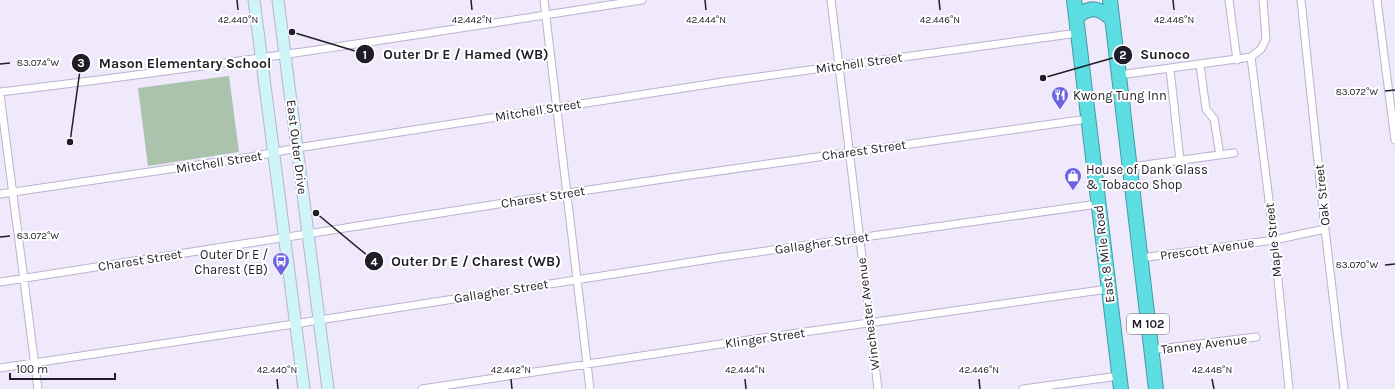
<svg xmlns="http://www.w3.org/2000/svg" width="1395" height="389" font-family="Karla,sans-serif">
<style>
.green{fill:#abc2ad}
.lines{fill:none;stroke-linecap:round;stroke-linejoin:round}
.street-casing{stroke:#bbb2cf;stroke-width:9}
.secondary-casing{stroke:#bbb2cf;stroke-width:13}
.highway-casing{stroke:#479aa2;stroke-width:16}
.street{stroke:#fff;stroke-width:7}
.secondary{stroke:#cef5f7;stroke-width:11}
.highway{stroke:#5cdee3;stroke-width:14}
.ticks{fill:none;stroke:#211d28;stroke-width:1.5}
.labels{text-anchor:middle;dominant-baseline:central;stroke-width:4;stroke-linejoin:round;paint-order:stroke}
.shield{fill:#fff;stroke:#646168;stroke-width:1}
.shield-label{font-size:12px;font-weight:bold;fill:#211d28}
.street-label{font-size:13px;fill:#211d28;stroke:#fff}
.poi-label{font-size:13px;fill:#211d28;stroke:#fff;text-anchor:start}
.ticks-label{font-size:10px;text-anchor:middle;fill:#211d28;stroke:#fff;stroke-width:4;stroke-linejoin:round;paint-order:stroke}
.leader{fill:none;stroke:#211d28;stroke-width:1.5}
.callout-dot{fill:#211d28;stroke:#fff;stroke-width:1.5}
.mark-label{font-size:12px;text-anchor:middle;font-weight:bold;fill:#fff}
.callout-label{font-size:14px;text-anchor:middle;font-weight:bold;fill:#211d28;stroke:#fff;stroke-width:4;stroke-linejoin:round;paint-order:stroke}
</style>
<rect width="100%" height="100%" fill="#efe9fb"/>
<!-- green -->
<path class="green" d="M229,76L239,152L148,166L138,88Z"/>
<g class="lines">
<defs>
<path id="street" d="M544,0L590,389
M831,0L878,389
M1229,0L1237,60
M1263,0L1266,39L1261,49L1251,57L1274,240L1289,389
M1301,0L1325,229L1344,389
M1377,0L1395,140
M1200,65L1206,109L1214,119L1220,155
M1170,69L1180,160
M1119,75L1251,57
M0,92C215,67 429,33 642,0
M0,94L38,389
M1130,167L1234,153
M0,194L251,157L297,148L729,81L1078,33
M1141,258L1274,240L1325,229
M0,282C190,253 379,222 568,193C741,167 914,143 1088,119
M1151,350L1256,337
M0,368L281,326L723,257L1098,204
M422,389L734,342L1108,289
M1023,389L1119,376"/>
<path id="secondary" d="M254,0L304,389
M278,0L328,389"/>
<path id="highway" d="M1074,0L1121,389
M1110,0L1156,389
M1076,17C1091,6 1098,7 1112,19"/>
</defs>
<!-- street casing -->
<use href="#street" class="street-casing"/>
<!-- secondary casing -->
<use href="#secondary" class="secondary-casing"/>
<!-- highway casing -->
<use href="#highway" class="highway-casing"/>
<!-- street -->
<use href="#street" class="street"/>
<!-- secondary -->
<use href="#secondary" class="secondary"/>
<!-- highway -->
<use href="#highway" class="highway"/>
</g>
<!-- ticks -->
<path class="ticks" d="M237,0L238,10M471,0L472,10M705,0L706,10M939,0L940,10M1173,0L1174,10M0,64L10,63M1385,91L1395,90M0,237L10,236M1385,265L1395,264M277,379L278,389M511,379L512,389M745,379L746,389M979,379L980,389M1212,379L1214,389"/>
<!-- icons -->
<defs>
<symbol id="restaurant-pin" viewBox="-11 -11 22 30"><path d="M0 17L-7.5 6A9.5 9.5 0 1 1 7.5 6Z" fill="#6f64df" stroke="#fff"/><path d="M-5-6h1v4h1v-4h1v4h1v-4h1v5L-1.5 .5V6h-2V.5L-5-1ZM5-6V6H3V1.5H1.5Q1.5-4 5-6Z" fill="#fff"/></symbol>
<symbol id="shop-pin" viewBox="-11 -11 22 30"><path d="M0 17L-7.5 6A9.5 9.5 0 1 1 7.5 6Z" fill="#6f64df" stroke="#fff"/><path d="M-5-2.5h2.3a2.7 3.5 0 0 1 5.4 0H5L5.5 6h-11ZM-1.5-2.5h3a1.5 2.3 0 0 0-3 0Z" fill="#fff"/></symbol>
<symbol id="bus-pin" viewBox="-11 -11 22 30"><path d="M0 17L-7.5 6A9.5 9.5 0 1 1 7.5 6Z" fill="#6f64df" stroke="#fff"/><path d="M-5-6H5V4H4V6H2V4H-2V6H-4V4H-5ZM-3.5-4V0h7V-4ZM-3.5 1.2v1.5H-2V1.2ZM2 1.2v1.5H3.5V1.2Z" fill="#fff"/></symbol>
</defs>
<g fill-rule="evenodd">
<use href="#restaurant-pin" x="1050" y="85" width="20" height="27"/>
<use href="#shop-pin" x="1063" y="166" width="20" height="27"/>
<use href="#bus-pin" x="271" y="251" width="20" height="27"/>
</g>
<g class="labels">
<!-- shield labels -->
<rect class="shield" x="1127" y="314" width="42" height="20" rx="3"/>
<g class="shield-label">
<text x="1148" y="324">M 102</text>
</g>
<!-- street labels -->
<g class="street-label">
<text transform="translate(859 63) rotate(-8)">Mitchell Street</text>
<text transform="translate(538 110) rotate(-9)">Mitchell Street</text>
<text transform="translate(297 147) rotate(83)">East Outer Drive</text>
<text transform="translate(864 150) rotate(-8)">Charest Street</text>
<text transform="translate(219 162) rotate(-9)">Mitchell Street</text>
<text transform="translate(1322 195) rotate(-96)">Oak Street</text>
<text transform="translate(543 197) rotate(-9)">Charest Street</text>
<text transform="translate(1273 240) rotate(-96)">Maple Street</text>
<text transform="translate(822 243) rotate(-8)">Gallagher Street</text>
<text transform="translate(1207 249) rotate(-8)">Prescott Avenue</text>
<text transform="translate(1104 254) rotate(-97)">East 8 Mile Road</text>
<text transform="translate(140 260) rotate(-9)">Charest Street</text>
<text transform="translate(501 291) rotate(-9)">Gallagher Street</text>
<text transform="translate(868 314) rotate(-97)">Winchester Avenue</text>
<text transform="translate(765 338) rotate(-8)">Klinger Street</text>
<text transform="translate(1204 344) rotate(-7)">Tanney Avenue</text>
</g>
<!-- poi labels -->
<g class="poi-label">
<text x="1073" y="95">Kwong Tung Inn</text>
<text x="1086" y="169">House of Dank Glass<tspan x="1086" dy="15">&amp; Tobacco Shop</tspan></text>
<text x="268" y="254" text-anchor="end">Outer Dr E /<tspan x="268" dy="15">Charest (EB)</tspan></text>
</g>
</g>
<g class="ticks-label">
<text x="238" y="23">42.440°N</text>
<text x="472" y="23">42.442°N</text>
<text x="706" y="23">42.444°N</text>
<text x="940" y="23">42.446°N</text>
<text x="1174" y="23">42.448°N</text>
<text x="38" y="66">83.074°W</text>
<text x="1357" y="95">83.072°W</text>
<text x="38" y="239">83.072°W</text>
<text x="1357" y="268">83.070°W</text>
<text x="277" y="373">42.440°N</text>
<text x="511" y="373">42.442°N</text>
<text x="745" y="373">42.444°N</text>
<text x="979" y="373">42.446°N</text>
<text x="1212" y="373">42.448°N</text>
</g>
<!-- callouts -->
<path class="leader" d="M292 32L365 54M1043 78L1123 55M70 142L81 63M316 213L374 261"/>
<g class="callout-dot">
<circle cx="292" cy="32" r="4"/>
<circle cx="1043" cy="78" r="4"/>
<circle cx="70" cy="142" r="4"/>
<circle cx="316" cy="213" r="4"/>
<circle cx="365" cy="54" r="10"/>
<circle cx="1123" cy="55" r="10"/>
<circle cx="81" cy="63" r="10"/>
<circle cx="374" cy="261" r="10"/>
</g>
<g class="mark-label">
<text x="365" y="59">1</text>
<text x="1123" y="59">2</text>
<text x="81" y="67">3</text>
<text x="374" y="266">4</text>
</g>
<g class="callout-label">
<text x="466" y="59">Outer Dr E / Hamed (WB)</text>
<text x="1165" y="59">Sunoco</text>
<text x="185" y="68">Mason Elementary School</text>
<text x="476" y="266">Outer Dr E / Charest (WB)</text>
</g>
<!-- scale -->
<path d="M10 373v6h105v-6" fill="none" stroke="#211d28" stroke-width="2"/>
<text x="16" y="373" font-size="12" fill="#211d28" stroke="#ffffff" stroke-width="3" paint-order="stroke">100 m</text>
</svg>
